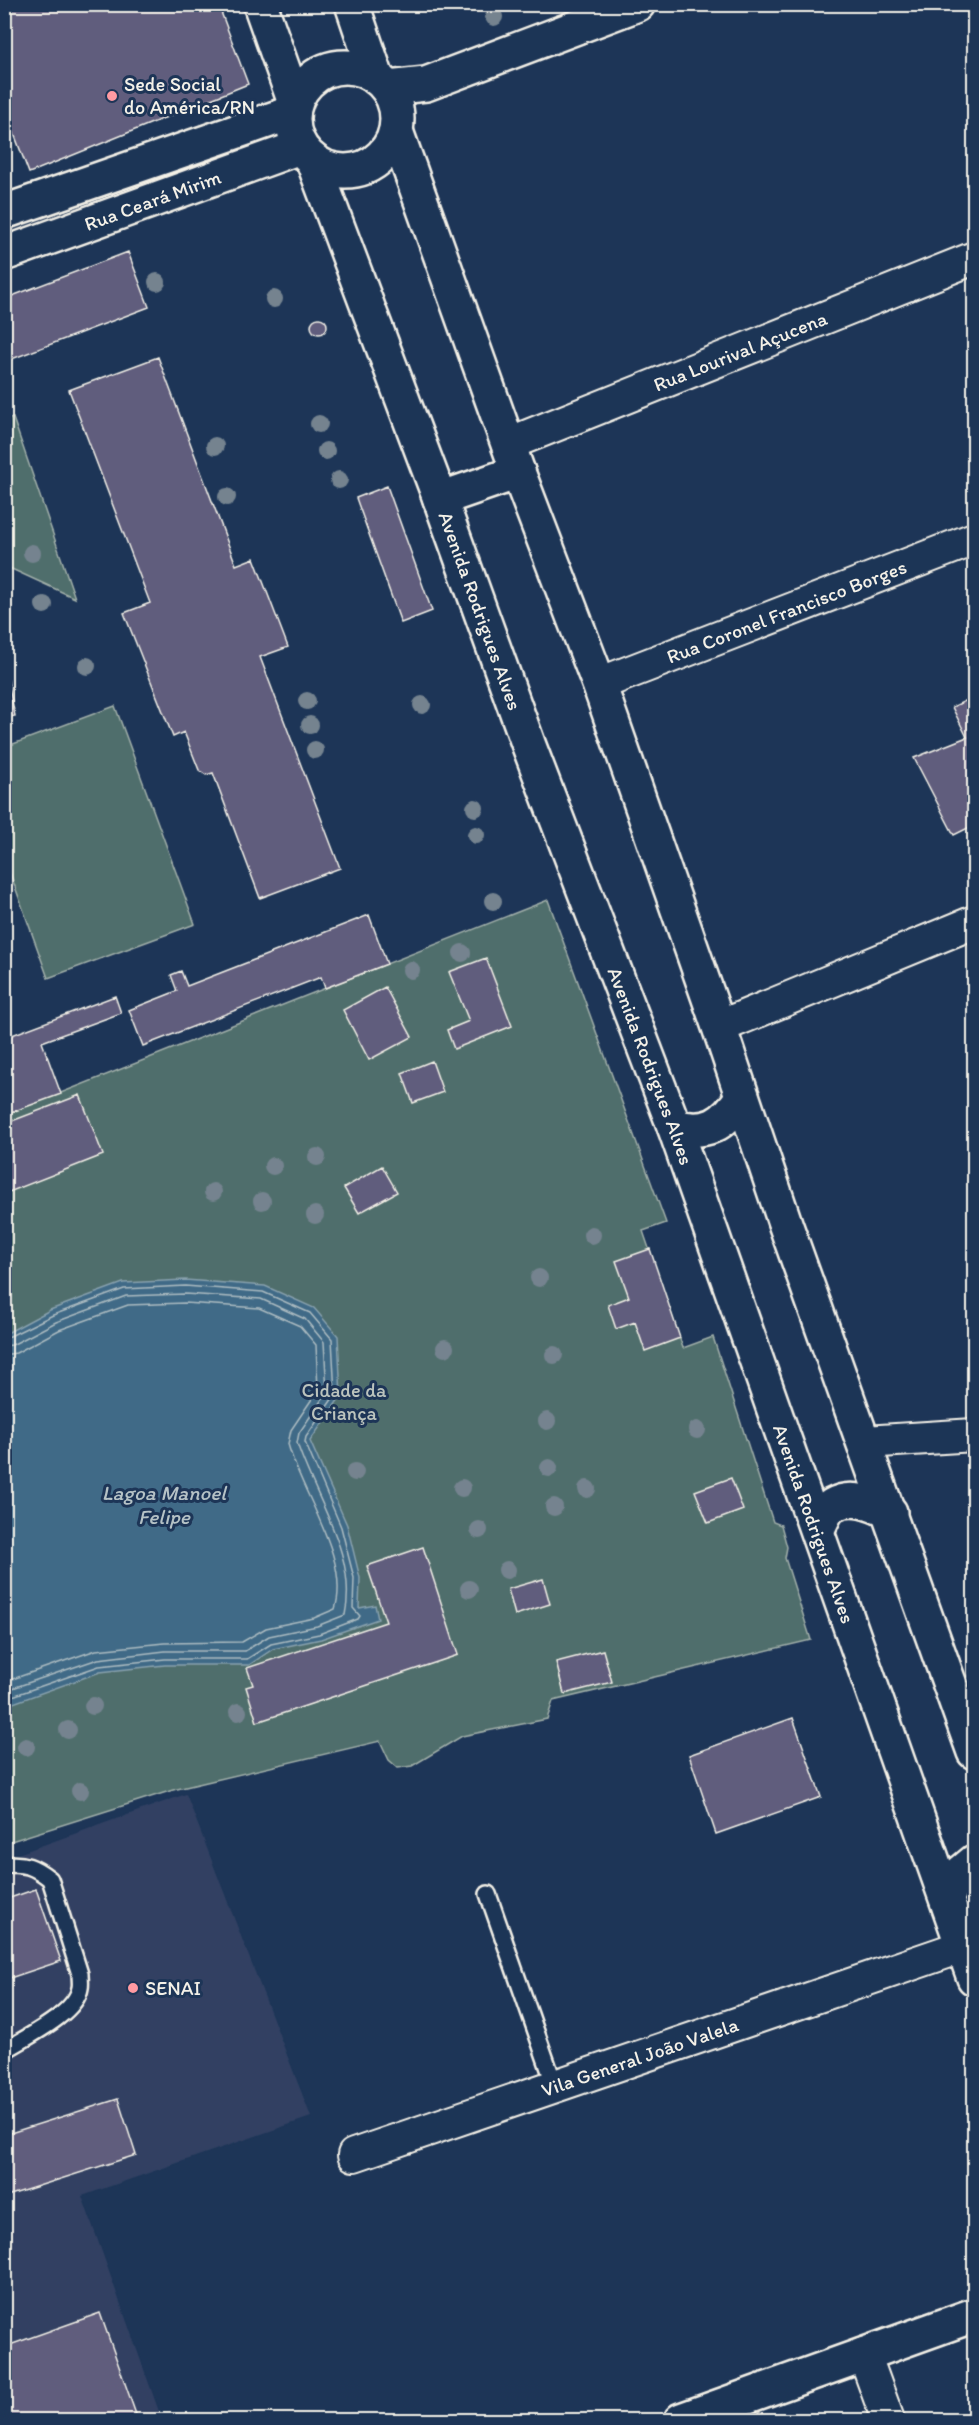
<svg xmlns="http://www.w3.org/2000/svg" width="979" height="2425" font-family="Itim,sans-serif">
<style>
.built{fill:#314162}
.green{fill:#506e6c;stroke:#a2b0aa;stroke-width:1.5}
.water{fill:#406b87;stroke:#88a1ae;stroke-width:1.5}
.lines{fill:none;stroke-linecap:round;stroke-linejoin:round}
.shore{stroke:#acbbc1;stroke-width:1.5}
.building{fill:#605d7d;stroke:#f4f1e8;stroke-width:1.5}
.service-casing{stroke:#f4f1e8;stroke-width:20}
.minor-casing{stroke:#f4f1e8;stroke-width:36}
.tertiary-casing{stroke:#f4f1e8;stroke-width:38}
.secondary-casing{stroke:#f4f1e8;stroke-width:38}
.service{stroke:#1d3557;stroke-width:15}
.minor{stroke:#1d3557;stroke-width:32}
.tertiary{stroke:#1d3557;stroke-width:33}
.secondary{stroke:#1d3557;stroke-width:33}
.tree{fill:#74838f}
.poi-dot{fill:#ff9aa2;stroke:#1d3557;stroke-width:2}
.labels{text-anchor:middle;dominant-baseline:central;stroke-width:6;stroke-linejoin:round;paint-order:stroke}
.poi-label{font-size:20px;fill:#f4f1e8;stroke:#1d3557;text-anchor:start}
.street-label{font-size:20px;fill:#f4f1e8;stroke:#1d3557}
.park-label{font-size:20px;fill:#bbc3bd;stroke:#1d3557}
.water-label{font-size:21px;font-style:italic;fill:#b5c2c6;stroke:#1d3557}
</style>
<rect width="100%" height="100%" fill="#1d3557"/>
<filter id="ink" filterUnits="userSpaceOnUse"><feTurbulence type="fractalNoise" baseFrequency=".0167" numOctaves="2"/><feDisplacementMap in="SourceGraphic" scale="12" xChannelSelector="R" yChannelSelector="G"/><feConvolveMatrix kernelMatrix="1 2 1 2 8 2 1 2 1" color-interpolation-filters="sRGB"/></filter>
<g filter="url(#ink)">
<!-- built -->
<path class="built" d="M186,1794L311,2117L82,2196L162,2420H5L4,1859Z"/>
<!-- green -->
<path class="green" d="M13,418L75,598L5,566V420Z
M115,706L195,924L48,978L5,859V747Z
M548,900L666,1223L643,1231L683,1348L713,1337L773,1522L781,1525L787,1547L785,1558L811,1640L553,1701L547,1719L462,1736L412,1766L398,1768L389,1760L380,1741L173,1790L5,1843V1115Z"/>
<!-- water -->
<path class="water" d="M185,1280L265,1286L314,1308L338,1336L341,1396L310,1441L347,1525L360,1578L359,1608L375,1605L378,1619L321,1639L273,1649L249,1665H165L100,1672L5,1706V1334L50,1310L123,1283Z"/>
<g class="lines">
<!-- shore -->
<path class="shore" d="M4,1339L53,1315L124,1289L185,1286L263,1292L310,1313L332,1339L335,1395L306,1437L305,1442L341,1527L354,1578L353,1608L360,1616L358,1619L319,1634L271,1644L247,1659H165L99,1666L4,1699
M4,1346L12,1345L56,1322L126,1296L185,1294L261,1299L305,1319L324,1342L327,1392L299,1433L297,1443C315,1499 358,1555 345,1615L317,1626L269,1636L245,1651H165L98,1659L4,1691
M4,1355L16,1353L59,1330L128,1305L185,1303L259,1308L300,1326L316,1345L318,1390L291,1430L288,1444C301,1493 351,1559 335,1609L314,1618L266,1628L242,1642L164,1643L96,1650L4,1682"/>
</g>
<!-- building -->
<path class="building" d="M4,4H218L248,84L29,173L4,107Z
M128,252L149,307L4,362V299Z
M311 326a8 8 0 1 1 16 0a8 8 0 1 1-16 0Z
M158,357L236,565L254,558L288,647L260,657L340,868L260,898L213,773L206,775L199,770L184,732L173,737L124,613L150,603L69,390Z
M387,486L432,611L401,623L356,498Z
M4,663L15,716L4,718Z
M974,697V825L954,835L914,758L967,737L952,707Z
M369,915L387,964L325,988L321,977L143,1046L129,1010L177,991L171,975L181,971L187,986Z
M486,958L512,1026L454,1049L447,1030L469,1021L449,972Z
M385,987L412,1037L369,1060L343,1010Z
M115,996L121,1013L42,1042L61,1094L4,1115V1038Z
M432,1061L443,1092L413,1103L402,1073Z
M80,1095L103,1155L4,1194V1124Z
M382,1166L397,1192L359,1213L344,1188Z
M650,1249L680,1338L645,1351L635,1322L616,1329L608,1305L629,1297L616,1261Z
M731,1478L743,1510L708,1523L695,1491Z
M423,1547L458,1655L257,1722L246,1687L253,1685L247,1668L386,1622L367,1566Z
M543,1579L550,1604L515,1615L508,1589Z
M603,1650L612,1682L564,1694L556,1662Z
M793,1718L821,1797L716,1834L689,1755Z
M36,1889L61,1961L4,1980V1900Z
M118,2099L136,2155L4,2197V2135Z
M100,2313L138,2420H4V2347Z"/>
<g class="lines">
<defs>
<path id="service" d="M4,1865C24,1862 35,1867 50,1879L80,1974C80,1978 81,1984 80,1988C76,2014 26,2037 4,2051
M488,1894L555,2086"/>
<g id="minor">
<path id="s1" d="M508,444L974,258"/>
<path id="s2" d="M599,684L974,539"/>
<path d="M719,1027L974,922"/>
<path d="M865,1442L974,1435"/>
<path id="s3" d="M354,2155L964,1946"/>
<path d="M864,2354L888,2420"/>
</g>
<g id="tertiary">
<path d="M388,88L426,84L638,4"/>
<path d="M4,212L293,112"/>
<path id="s4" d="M4,254L300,147"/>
<path d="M681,2420L974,2315"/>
</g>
<g id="secondary">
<path d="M260,4L295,103"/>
<path d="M352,4L377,78"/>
<circle cx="345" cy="119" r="52"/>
<path d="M396,131L518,472L599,684L719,1027L786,1226L974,1752"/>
<path id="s5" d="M313,161L440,499L529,746L674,1126L974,1978"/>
<path d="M440,499L518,472"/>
<path d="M674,1126C707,1135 724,1125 742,1097"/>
<path d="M817,1530C822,1522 825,1510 833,1505C852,1494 873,1504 890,1512"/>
<path d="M947,1898L956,1877L974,1862"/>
</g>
</defs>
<!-- service casing -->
<use href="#service" class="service-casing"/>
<!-- minor casing -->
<use href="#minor" class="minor-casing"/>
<!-- tertiary casing -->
<use href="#tertiary" class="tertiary-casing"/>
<!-- secondary casing -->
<use href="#secondary" class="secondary-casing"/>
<!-- service -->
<use href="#service" class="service"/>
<!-- minor -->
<use href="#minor" class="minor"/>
<!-- tertiary -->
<use href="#tertiary" class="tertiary"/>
<!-- secondary -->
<use href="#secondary" class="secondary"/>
</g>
<!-- trees -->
<g class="tree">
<circle cx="494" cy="17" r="9"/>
<circle cx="157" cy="282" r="9"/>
<circle cx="274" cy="299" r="9"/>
<circle cx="319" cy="424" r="9"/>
<circle cx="215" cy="446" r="9"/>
<circle cx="326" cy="451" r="9"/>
<circle cx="339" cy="480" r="9"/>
<circle cx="227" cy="497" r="9"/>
<circle cx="32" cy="553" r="9"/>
<circle cx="44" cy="605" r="9"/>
<circle cx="87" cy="666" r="9"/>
<circle cx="307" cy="701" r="9"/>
<circle cx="422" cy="705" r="9"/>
<circle cx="310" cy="725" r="9"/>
<circle cx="315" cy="750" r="9"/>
<circle cx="475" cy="808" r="9"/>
<circle cx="476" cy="835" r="9"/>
<circle cx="493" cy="901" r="9"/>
<circle cx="462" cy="953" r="9"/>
<circle cx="411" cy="970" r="9"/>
<circle cx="317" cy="1157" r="9"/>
<circle cx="273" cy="1166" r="9"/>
<circle cx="213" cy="1192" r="9"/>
<circle cx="262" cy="1201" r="9"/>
<circle cx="315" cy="1215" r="9"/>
<circle cx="592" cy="1235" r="9"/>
<circle cx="539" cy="1278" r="9"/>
<circle cx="445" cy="1348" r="9"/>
<circle cx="554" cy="1355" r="9"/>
<circle cx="547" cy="1421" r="9"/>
<circle cx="697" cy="1430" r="9"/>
<circle cx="549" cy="1468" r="9"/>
<circle cx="355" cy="1472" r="9"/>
<circle cx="462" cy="1488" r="9"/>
<circle cx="587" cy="1489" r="9"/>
<circle cx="554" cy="1507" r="9"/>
<circle cx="479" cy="1530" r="9"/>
<circle cx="507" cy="1570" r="9"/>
<circle cx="469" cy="1589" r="9"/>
<circle cx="93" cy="1706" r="9"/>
<circle cx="238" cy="1712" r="9"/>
<circle cx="68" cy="1730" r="9"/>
<circle cx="26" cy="1747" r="9"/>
<circle cx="80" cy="1791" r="9"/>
</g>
</g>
<!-- markers -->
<g class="poi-dot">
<circle cx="112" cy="96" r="6"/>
<circle cx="133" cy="1988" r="6"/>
</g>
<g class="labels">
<!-- poi labels -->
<g class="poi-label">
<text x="124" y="84">Sede Social<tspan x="124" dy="23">do América/RN</tspan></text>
<text x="145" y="1988">SENAI</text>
</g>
<!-- street labels -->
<g class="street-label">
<text stroke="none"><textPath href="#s4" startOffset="158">Rua Ceará Mirim</textPath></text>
<text stroke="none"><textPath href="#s1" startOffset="250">Rua Lourival Açucena</textPath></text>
<text stroke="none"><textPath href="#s5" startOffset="480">Avenida Rodrigues Alves</textPath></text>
<text stroke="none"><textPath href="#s2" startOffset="201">Rua Coronel Francisco Borges</textPath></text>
<text stroke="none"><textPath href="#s5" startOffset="966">Avenida Rodrigues Alves</textPath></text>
<text stroke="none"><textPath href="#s5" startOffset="1452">Avenida Rodrigues Alves</textPath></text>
<text stroke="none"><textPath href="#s3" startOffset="302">Vila General João Valela</textPath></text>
</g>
<!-- park labels -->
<g class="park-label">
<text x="344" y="1390">Cidade da<tspan x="344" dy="23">Criança</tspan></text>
</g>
<!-- water labels -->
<g class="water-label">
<text x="164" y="1492">Lagoa Manoel<tspan x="164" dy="24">Felipe</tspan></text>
</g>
</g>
<!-- margin -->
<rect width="979" height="2425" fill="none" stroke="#1d3557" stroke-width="24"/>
<rect x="12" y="12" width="955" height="2401" fill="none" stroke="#f4f1e8" stroke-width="2" filter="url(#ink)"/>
</svg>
